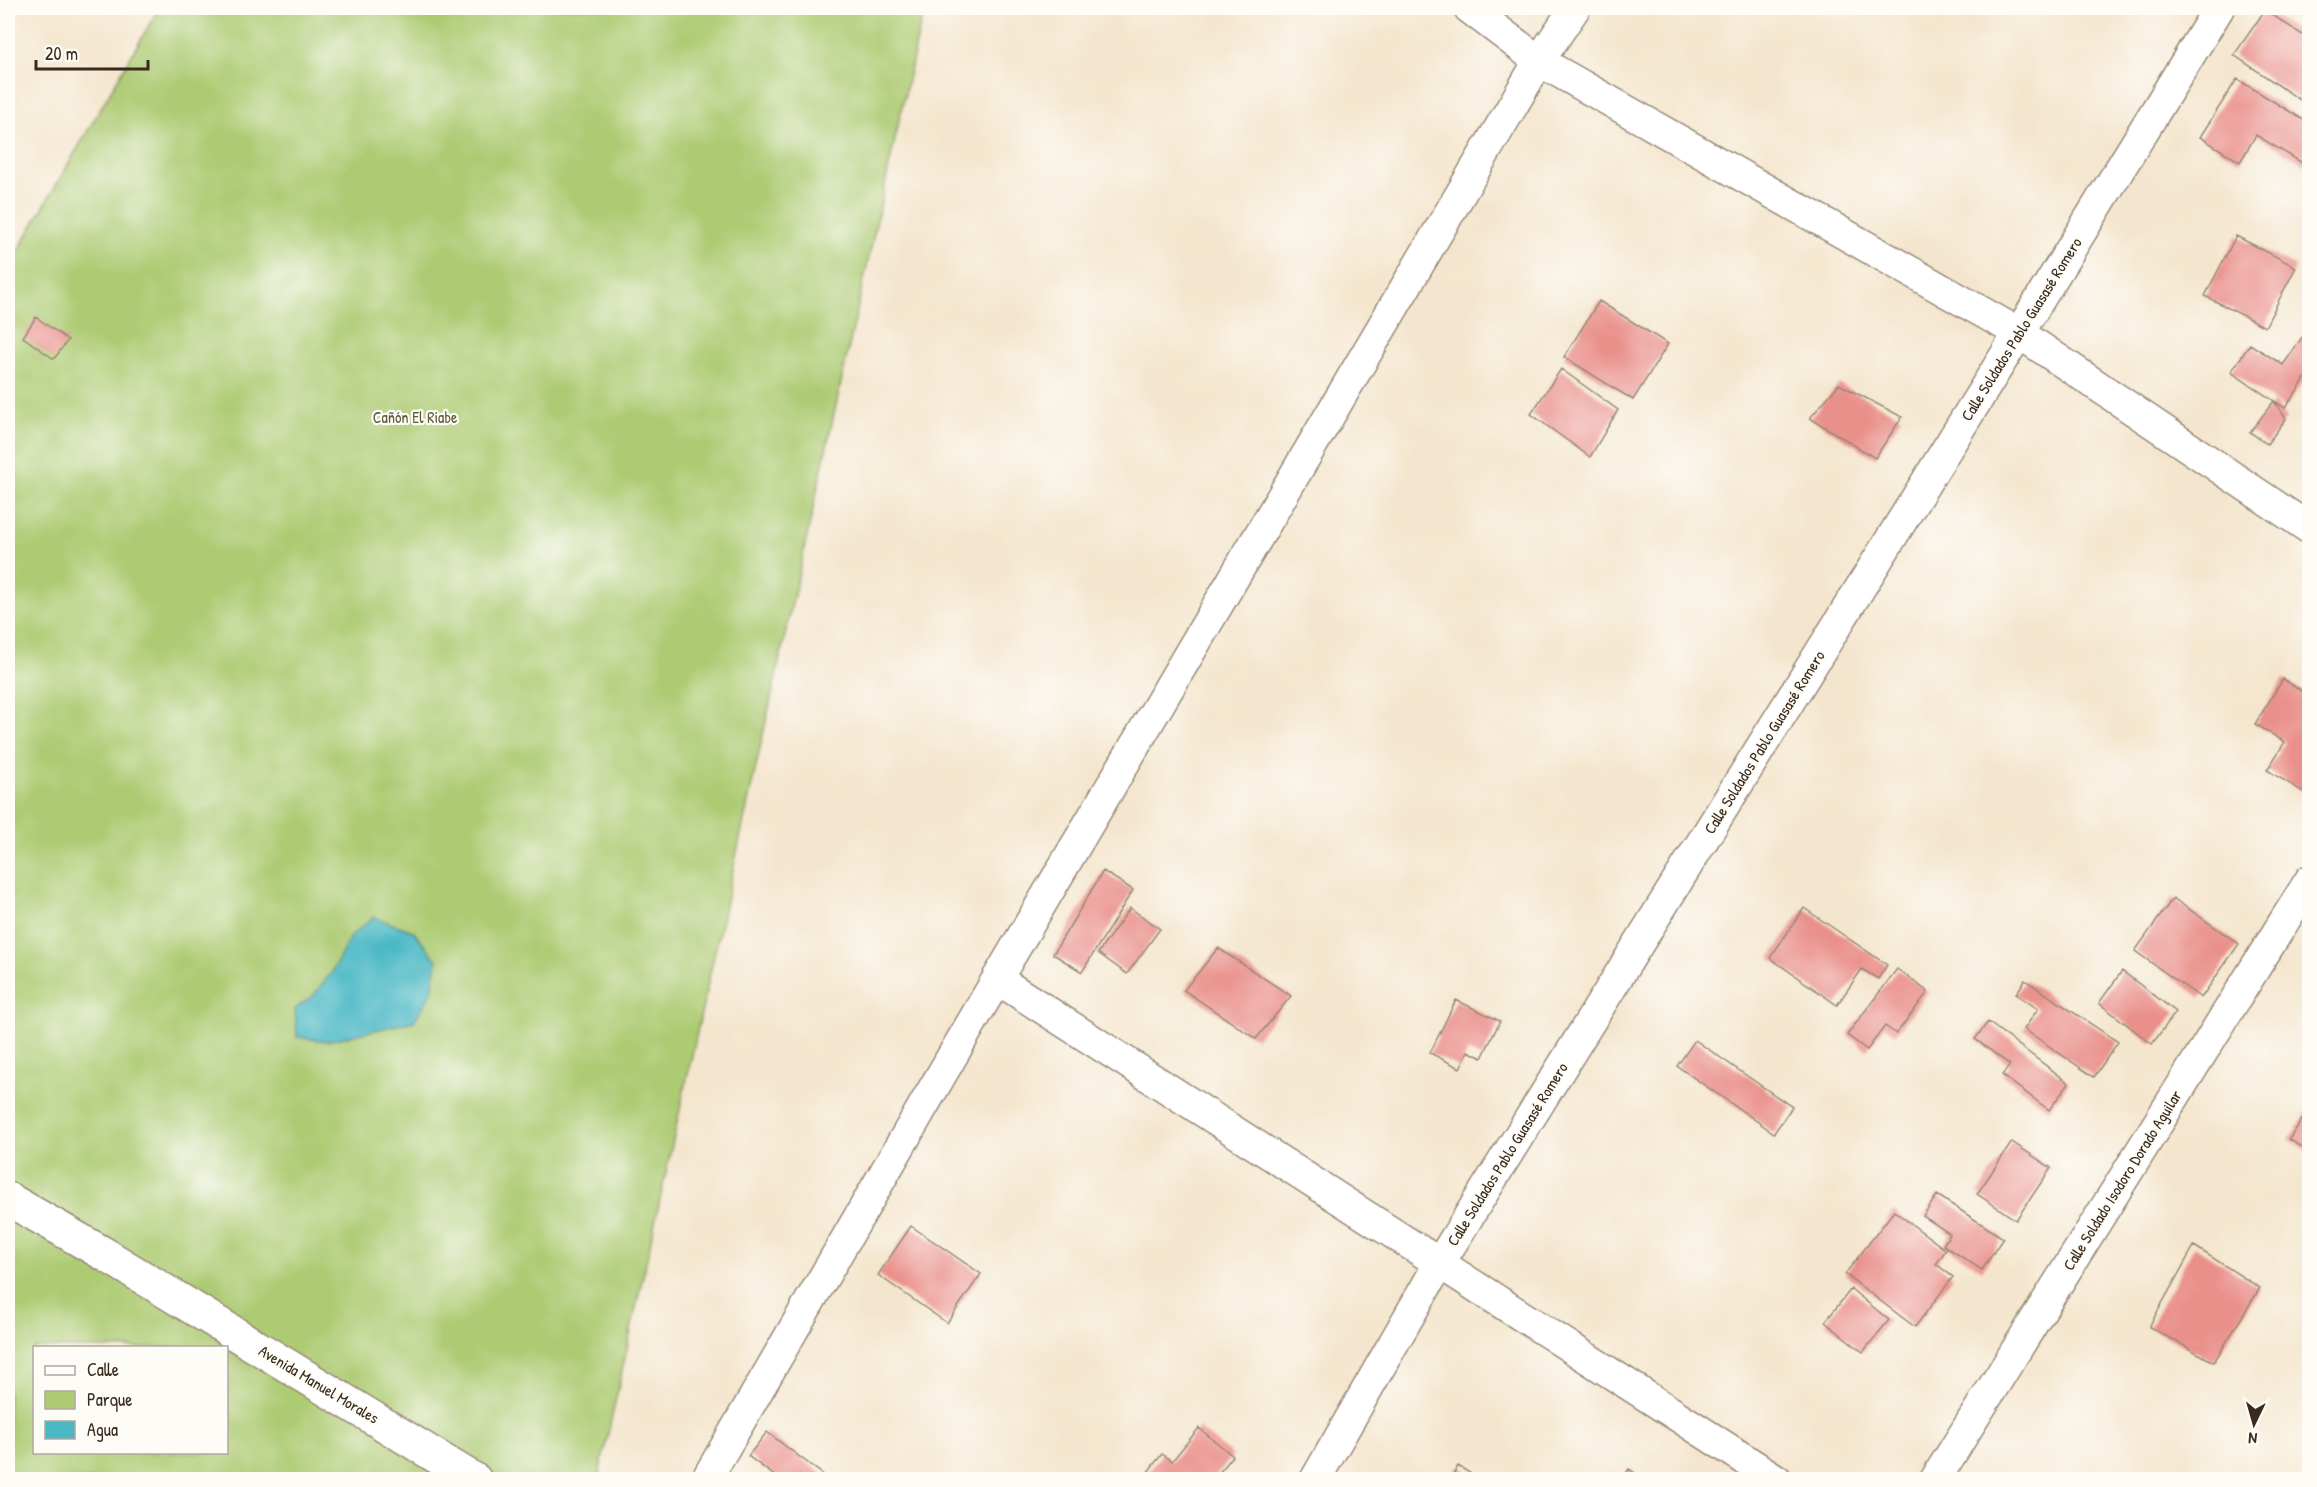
<svg xmlns="http://www.w3.org/2000/svg" width="2317" height="1487" font-family="'Patrick Hand',sans-serif">
<style>
.green{fill:#adcb73;stroke:#747a48;stroke-width:1.5;fill-rule:evenodd}
.water{fill:#4ab8c5;stroke:#427172;stroke-width:1.5}
.building{fill:#ea908b}
.lines{fill:none;stroke-linecap:round;stroke-linejoin:round}
.minor-casing{stroke:#988876;stroke-width:33}
.tertiary-casing{stroke:#988876;stroke-width:36}
.minor{stroke:#fff;stroke-width:30}
.tertiary{stroke:#fff;stroke-width:33}
.labels{text-anchor:middle;dominant-baseline:central;stroke-width:4.5;stroke-linejoin:round;paint-order:stroke}
.street-label{font-size:16px;fill:#3b2a1e;stroke:#fdfcf7}
.park-label{font-size:16px;fill:#5d5a38;stroke:#fdfcf7}
</style>
<rect width="100%" height="100%" fill="#fdfcf7"/>
<filter id="ink" filterUnits="userSpaceOnUse"><feTurbulence type="fractalNoise" baseFrequency=".0167" numOctaves="2"/><feDisplacementMap in="SourceGraphic" scale="12" xChannelSelector="R" yChannelSelector="G"/><feConvolveMatrix kernelMatrix="1 2 1 2 8 2 1 2 1" color-interpolation-filters="sRGB"/></filter>
<filter id="wash" filterUnits="userSpaceOnUse"><feTurbulence type="fractalNoise" baseFrequency=".008" numOctaves="4" result="noise"/><feDisplacementMap in="SourceGraphic" scale="24" xChannelSelector="R" yChannelSelector="G"/><feGaussianBlur stdDeviation="1.35" result="paint"/><feColorMatrix in="noise" values="0 0 0 0 0 0 0 0 0 0 0 0 0 0 0 0 0 1.4 0 .05"/><feComposite in="paint" operator="in"/></filter>
<g filter="url(#wash)">
<rect width="100%" height="100%" fill="#f4e6ce"/>
<!-- green -->
<path class="green" d="M159,8H924L598,1479L8,1480V268ZM34,1348H226V1452H34Z"/>
<!-- water -->
<path class="water" d="M373,917L413,931L437,960L432,992L414,1021L327,1041L297,1037L295,1009L313,996L332,972L350,937Z"/>
<g id="blocks">
<!-- building -->
<path class="building" d="M2265,10L2310,40V99L2306,104L2234,55Z
M2237,79L2310,124V162L2307,166L2256,135L2240,162L2200,137Z
M2236,236L2296,267L2265,327L2205,296Z
M1599,301L1668,344L1633,400L1564,357Z
M36,317L68,340L54,359L23,337Z
M2308,329L2310,330V372L2285,408L2274,401L2286,419L2267,444L2250,432L2274,401L2231,372L2250,344L2283,365Z
M1561,369L1618,410L1590,457L1531,414Z
M1839,384L1902,417L1875,458L1810,418Z
M2283,679L2310,696V796L2267,770L2285,742L2255,724Z
M1103,871L1133,890L1082,972L1053,954Z
M2173,898L2239,944L2201,998L2135,951Z
M1130,908L1160,929L1127,974L1098,953Z
M1804,908L1887,965L1878,979L1862,969L1837,1005L1770,958Z
M1218,948L1291,996L1256,1039L1184,990Z
M1897,969L1928,992L1896,1034L1885,1026L1867,1050L1847,1035Z
M2122,971L2176,1012L2152,1044L2099,1003Z
M2025,980L2118,1042L2094,1077L2024,1029L2038,1009L2016,994Z
M1456,1000L1500,1021L1482,1058L1468,1051L1460,1068L1430,1053Z
M1988,1022L2069,1083L2049,1110L2002,1075L2010,1065L1975,1039Z
M1695,1040L1792,1107L1774,1133L1677,1066Z
M2310,1108V1153L2289,1139Z
M2012,1142L2051,1168L2016,1220L1977,1194Z
M1937,1195L2003,1238L1982,1270L1943,1245L1950,1234L1923,1216Z
M1894,1211L1946,1250L1936,1264L1953,1277L1915,1327L1845,1274Z
M911,1226L981,1274L947,1323L878,1275Z
M2194,1246L2260,1288L2214,1362L2149,1327Z
M1851,1289L1889,1320L1863,1352L1825,1322Z
M1199,1428L1233,1456L1213,1480H1155L1147,1473L1162,1454L1172,1461Z
M767,1432L830,1480H780L748,1456Z
M1458,1466L1481,1480H1450Z
M1629,1469L1645,1480H1622Z"/>
</g>
</g>
<g filter="url(#ink)">
<use href="#blocks" fill-opacity="0" stroke="#988876" stroke-width="1.5"/>
<g class="lines">
<defs>
<path id="minor" d="M1469,8L1539,61L2019,333L2310,529
M997,979L1777,1480
M706,1480L997,979L1539,61L1575,8
M1315,1480L1439,1264L2019,333L2219,8
M1935,1480L2310,880"/>
<path id="tertiary" d="M8,1199L106,1255L475,1480"/>
</defs>
<!-- minor casing -->
<use href="#minor" class="minor-casing"/>
<!-- tertiary casing -->
<use href="#tertiary" class="tertiary-casing"/>
<!-- minor -->
<use href="#minor" class="minor"/>
<!-- tertiary -->
<use href="#tertiary" class="tertiary"/>
</g>
</g>
<g class="labels">
<!-- street labels -->
<g class="street-label">
<text transform="translate(2021 329) rotate(-58)">Calle Soldados Pablo Guasasé Romero</text>
<text transform="translate(1764 742) rotate(-58)">Calle Soldados Pablo Guasasé Romero</text>
<text transform="translate(1507 1154) rotate(-58)">Calle Soldados Pablo Guasasé Romero</text>
<text transform="translate(2122 1180) rotate(-58)">Calle Soldado Isodoro Dorado Aguilar</text>
<text transform="translate(319 1384) rotate(31)">Avenida Manuel Morales</text>
</g>
<!-- park labels -->
<g class="park-label">
<text x="415" y="417">Cañón El Riabe</text>
</g>
</g>
<!-- margin -->
<rect width="2317" height="1487" fill="none" stroke="#fdfcf7" stroke-width="30"/>
<!-- legend -->
<rect x="33" y="1346" width="195" height="108" fill="#fdfcf7" stroke="#afa8a0" stroke-width="1.5"/>
<rect x="45" y="1366" width="30" height="9" fill="#ffffff" stroke="#afa8a0" stroke-width="1.5"/>
<text x="87" y="1376" font-size="18" fill="#3b2a1e">Calle</text>
<rect x="45" y="1391" width="30" height="18" fill="#adcb73" stroke="#afa8a0" stroke-width="1.5"/>
<text x="87" y="1406" font-size="18" fill="#3b2a1e">Parque</text>
<rect x="45" y="1421" width="30" height="18" fill="#4ab8c5" stroke="#afa8a0" stroke-width="1.5"/>
<text x="87" y="1436" font-size="18" fill="#3b2a1e">Agua</text>
<!-- north arrow -->
<g transform="translate(2254 1424) rotate(185)" stroke="#fdfcf7" stroke-width="4.5" paint-order="stroke">
<path d="M0-4.5L10 22L0 15L-10 22Z" fill="#3b2a1e"/>
<text y="-9" font-size="16" font-weight="bold" text-anchor="middle" fill="#3b2a1e">N</text>
</g>
<!-- scale -->
<path d="M36 60v9h112v-9" fill="none" stroke="#3b2a1e" stroke-width="3"/>
<text x="45" y="60" font-size="18" fill="#3b2a1e" stroke="#fdfcf7" stroke-width="4.5" paint-order="stroke">20 m</text>
</svg>
